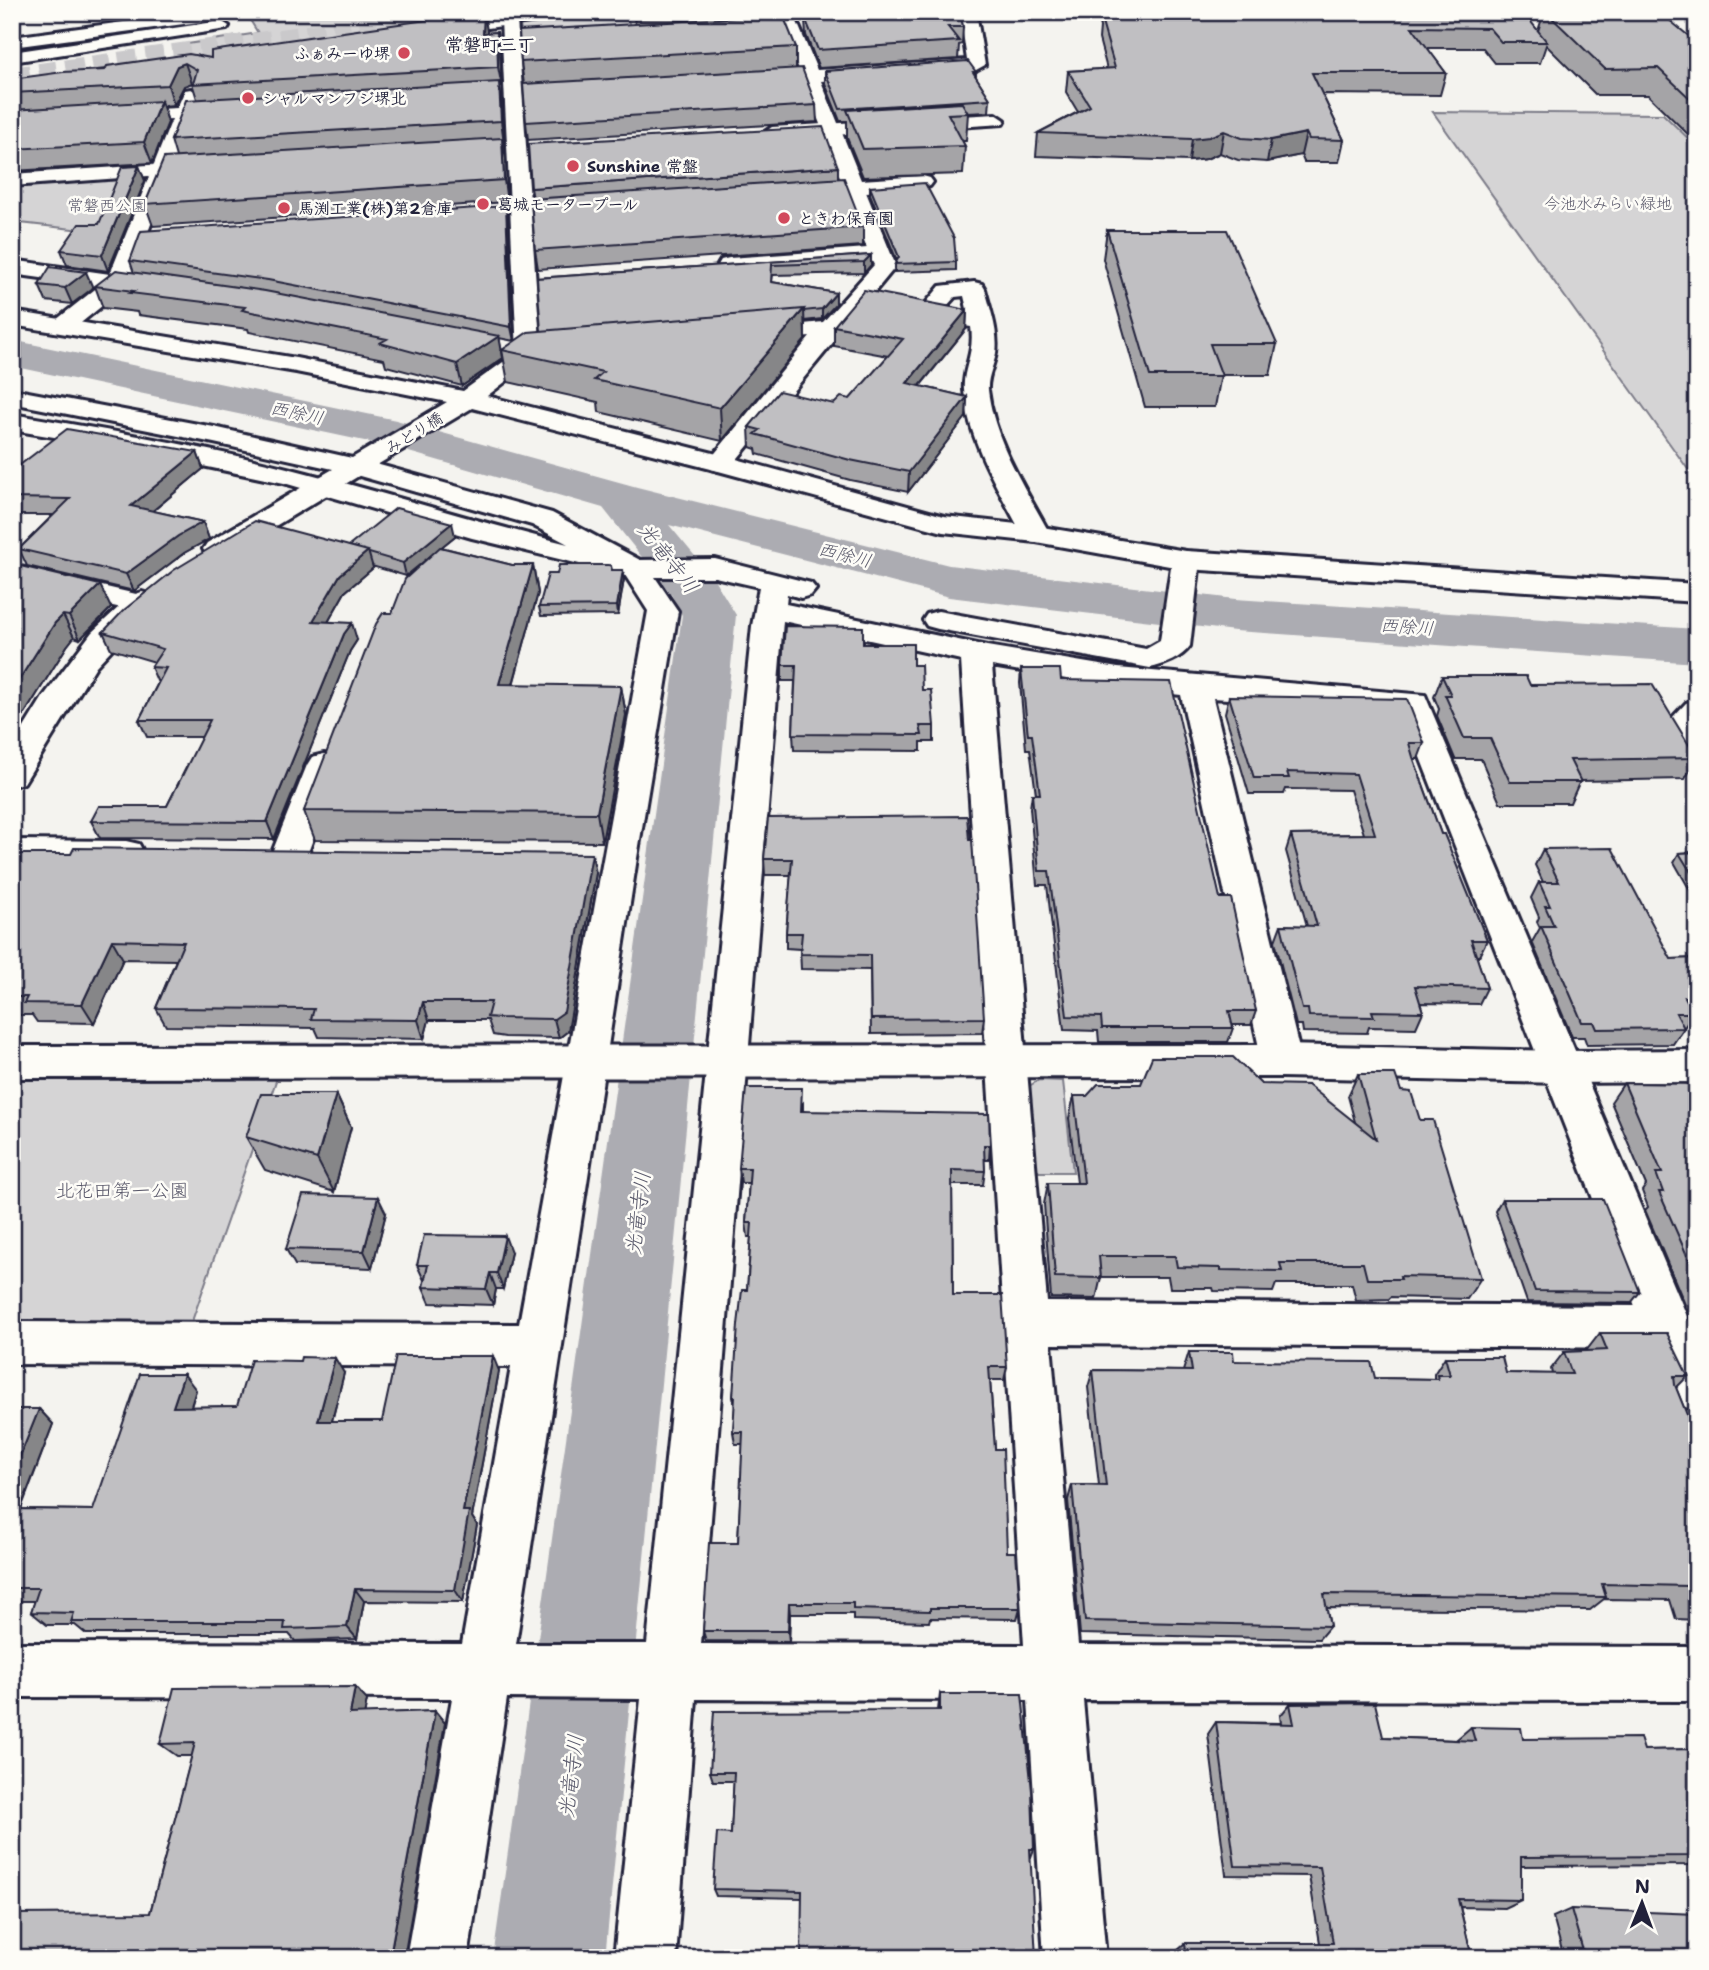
<svg xmlns="http://www.w3.org/2000/svg" width="1709" height="1970" font-family="'Shantell Sans','Klee One',sans-serif">
<style>
.green{fill:#d5d4d5;stroke:#7c7b88;stroke-width:2}
.lines{fill:none;stroke-linecap:round;stroke-linejoin:round}
.river{fill:#acacb2;fill-rule:evenodd}
.highway-tunnel{stroke:#cac9cb;stroke-width:18;stroke-dasharray:18 9;stroke-linecap:butt}
.street-casing{stroke:#22223b;stroke-width:6}
.secondary-casing{stroke:#22223b;stroke-width:6}
.highway-casing{stroke:#22223b;stroke-width:6}
.street{fill:#fdfcf7;fill-rule:evenodd}
.secondary{fill:#fdfcf7;fill-rule:evenodd}
.highway{fill:#fdfcf7;fill-rule:evenodd}
.wall{fill:#a5a4a7;stroke:#22223b;stroke-width:2}
.shaded-wall{fill:#868688;stroke:#22223b;stroke-width:2}
.building{fill:#c0bfc2;stroke:#22223b;stroke-width:2}
.poi-dot{fill:#d1495b;stroke:#fdfcf7;stroke-width:2.5}
.labels{text-anchor:middle;dominant-baseline:central;stroke-width:5;stroke-linejoin:round;paint-order:stroke}
.far-poi-label{font-size:16px;font-weight:bold;fill:#22223b;stroke:#fdfcf7;text-anchor:start}
.far-park-label{font-size:16px;fill:#585769;stroke:#fdfcf7}
.far-street-label{font-size:16px;fill:#22223b;stroke:#fdfcf7}
.far-neighbourhood-label{font-size:18px;font-weight:bold;fill:#22223b;stroke:#fdfcf7}
.far-water-label{font-size:18px;font-style:italic;fill:#59596b;stroke:#fdfcf7}
.park-label{font-size:19px;fill:#585769;stroke:#fdfcf7}
.water-label{font-size:21px;font-style:italic;fill:#59596b;stroke:#fdfcf7}
</style>
<rect width="100%" height="100%" fill="#f4f3ef"/>
<filter id="ink" filterUnits="userSpaceOnUse"><feTurbulence type="fractalNoise" baseFrequency=".0143" numOctaves="2"/><feDisplacementMap in="SourceGraphic" scale="14" xChannelSelector="R" yChannelSelector="G"/><feConvolveMatrix kernelMatrix="1 2 1 2 8 2 1 2 1" color-interpolation-filters="sRGB"/></filter>
<g filter="url(#ink)">
<!-- green -->
<path class="green" d="M270,12H541L190,63L181,45L258,33L247,15Z
M586,12H626L633,38L522,43L520,24L524,21Z
M1433,112L1663,114L1697,147V482Z
M141,176L148,179L125,235L12,222V184Z
M12,1077L277,1078L192,1321L12,1322Z
M1039,1080L1063,1081L1073,1172H1039L1033,1165L1026,1088Z"/>
<g class="lines">
<!-- river -->
<path class="river" d="M12,340L396,420L637,487L949,565L1235,599L1697,629V663L1235,631L949,597L669,525L714,579L736,615L605,1958H493L682,615L671,594L603,508L388,446L12,366Z"/>
<!-- highway-tunnel -->
<path class="highway-tunnel" d="M12,76L463,12"/>
<defs>
<path id="street" d="M198,12H244L236,17L12,47V37Z
M530,12H573L565,17L432,36L424,31L432,26Z
M777,12H793L817,70L967,60L960,12H976L985,65L976,70L821,81L861,180L923,176L930,178L933,182L930,186L923,188L866,192L896,266L729,469L720,471L711,469L707,463L810,337L752,342L744,340L740,335L744,330L823,322L874,265L872,261L729,272L721,270L718,265L721,260L729,258L867,248L846,193L796,197L789,195L786,191L789,187L796,185L842,182L804,82L752,85L743,80L752,75L800,72Z
M191,89L200,94L195,107L234,105L243,110L234,115L191,118L131,277L164,282L167,287L164,292L156,294L123,289L72,330H56L52,325L56,320L99,286L12,274V260L110,274L172,119L12,129V117L177,108L185,90Z
M974,282L982,284L985,289C990,309 999,332 996,353C994,365 987,377 988,390C994,441 1026,490 1050,534L1046,540L1036,542L1026,540L1022,534C999,490 968,441 964,390C962,369 975,354 971,327L933,321L921,309L940,286ZM964,296L968,313L945,308L955,297Z
M12,414C107,430 202,446 295,470C387,493 476,522 568,544L532,525L349,473L345,467L349,461L358,459L552,513L640,560L715,559L811,583L816,589L811,595L801,598L787,594L786,604L987,646L1118,668L1425,695L1697,1340V1411L1680,1405L1653,1348L1051,1344L1078,1645L1697,1647V1701L1083,1700L1106,1958H1044L1028,1700L696,1699L676,1958H614L641,1699L507,1698L468,1958H406L452,1698L12,1697V1643L462,1644L511,1367L12,1364V1322L519,1324L648,611L625,575L472,538L284,483L102,445L12,430ZM655,577H715L759,587L752,626L647,1644H516L637,858L678,611ZM783,621L961,660L1024,1645L701,1644ZM992,666L1118,688L1181,695L1262,1061L1268,1072L1282,1077L1296,1072L1302,1061L1213,698L1402,711L1635,1306L1047,1302Z
M1186,551L1196,554L1200,560L1190,646C1182,658 1164,665 1150,668L938,629L927,626L923,620L927,614L938,611L1146,649L1160,641L1172,560L1176,554Z
M12,565L149,597L154,603L149,609L139,612L12,583Z
M1697,700V745L1685,742L1671,719L1686,703Z
M324,754L336,757L341,765L307,855L302,864L289,867L276,864L271,855L307,765L312,757Z
M12,840L126,841L139,844L144,853L139,862L126,865L12,864Z"/>
<path id="secondary" d="M509,15L517,20L541,354L487,396L729,457L944,516L1036,526L1186,551L1697,584V602L1186,569L1036,542L943,532L711,469L472,408L227,555L217,558L207,555L203,549L207,543L333,469L214,443L12,403V389L214,427L352,458L447,402L296,372L12,325V311L296,358L463,391L517,352L501,20Z
M996,114L1005,120L1003,124L772,139L763,133L772,127Z
M209,161L216,163L219,167L216,171L12,186V174Z
M142,592L152,595L157,601L96,666L24,783L12,786V747L43,697L92,632L132,595Z
M1282,1045L1563,1051L1697,1050V1082L1563,1083L1282,1077L12,1078V1046Z"/>
<path id="highway" d="M221,21L229,26L227,29L12,62V52Z"/>
</defs>
<!-- street casing -->
<use href="#street" class="street-casing"/>
<!-- secondary casing -->
<use href="#secondary" class="secondary-casing"/>
<!-- highway casing -->
<use href="#highway" class="highway-casing"/>
<!-- street -->
<use href="#street" class="street"/>
<!-- secondary -->
<use href="#secondary" class="secondary"/>
<!-- highway -->
<use href="#highway" class="highway"/>
</g>
<!-- wall -->
<path class="wall" d="M633,12H778V15L796,47V68L816,105L817,122L528,140L526,122L524,84L521,62L635,24Z
M795,12H960L963,27L962,44L959,45L958,59L819,68L806,35L805,21H800Z
M977,12H1004V14L979,15Z
M1096,12H1523L1538,31L1544,12H1655L1697,43V143L1648,95H1596L1546,45L1540,63H1495L1483,48H1427L1446,73L1440,95L1322,94L1344,140L1339,162H1304L1301,155L1267,162L1238,160L1220,153L1206,159L1189,161L1036,156L1038,133L1078,112L1066,92L1068,71L1107,69L1099,39L1100,27Z
M497,32L500,52L502,87H500L502,102L504,142H503L506,159L507,202L153,226L145,204L176,157L171,140L197,99L192,83L184,86L174,105L163,106L168,122L152,163L12,171V79L211,58Z
M825,71L976,72V77L990,99L989,112L968,113L966,141H962L965,146L963,174L863,177L847,138V121H840L825,83Z
M139,166L145,181L108,271L67,265L61,250L99,224Z
M838,167V178L863,227V246L538,269L535,250L533,199L531,188Z
M870,187L956,262V270L895,272V264L897,261L870,194Z
M508,219L514,341L499,338L503,358L462,386L386,366L384,359L249,332L248,329L138,315L137,312L103,308L95,286L134,273L130,261Z
M1107,230L1277,344L1270,375H1221L1215,407H1145L1103,259Z
M871,255V265L864,273L773,275L772,282L836,293V304L822,319L805,321V340L722,441L599,412L598,402L508,382L502,350L541,331L537,278Z
M39,285L93,288L72,304L46,301Z
M967,310L966,329L920,386L967,397L966,417L908,492L850,480L757,454L756,449L750,447L749,427L850,399L888,356L834,346V326Z
M197,452L203,469L153,511L203,522L209,539L184,553L134,591L27,566L19,549L53,515H12V471Z
M455,536L441,547L512,565H533L538,593L513,685L621,686L626,715L602,842L315,840L304,811L392,613L431,555L406,576L372,566L373,568L345,592L328,622L357,640L350,651L274,839L100,838L91,821L167,806L202,737H147L139,720L158,683L151,667L155,662L111,649L103,632L349,546Z
M12,564L111,608L80,639L74,637L67,646L12,734Z
M611,566L612,570H623L624,579L618,615L541,616L539,607L557,574Z
M863,644L913,665L934,726V742H921V751L794,750L793,734L795,681H782V665Z
M1021,669L1061,680L1220,898L1256,1011L1251,1025H1232L1233,1028L1228,1042H1099L1098,1031L1064,1030L1047,885H1037L1030,808L1032,794H1036L1030,749H1026L1020,683Z
M1442,676L1530,685L1697,758L1685,779L1580,781L1570,803H1500L1481,759H1455L1437,716L1439,709L1434,697Z
M1229,696L1424,743L1418,759H1414L1441,834L1487,940L1479,956H1476L1487,988L1479,1004L1420,1003L1423,1012L1416,1028L1369,1027L1367,1033L1303,1032L1302,1025H1296L1275,941L1281,925L1307,926L1286,851L1291,835L1364,834L1350,790L1286,789L1284,794H1249L1225,713Z
M768,818L984,1018L982,1033L871,1034L870,970L801,969L800,949L786,948V933L791,875H765L764,859Z
M1543,849L1671,959L1697,958V1013H1694L1673,1044L1587,1045L1584,1037H1572L1532,942L1540,928L1537,922L1539,917L1531,898L1539,882H1543L1535,865Z
M1697,852V891L1691,892L1674,862L1679,853Z
M12,854L596,873L568,1031L559,1038L505,1037L493,1035L488,1020H429L424,1039L319,1037L315,1028L166,1026L156,1008L176,960L123,959L94,1023L37,1022L32,1015H12Z
M1358,1074L1401,1091L1420,1120L1481,1278L1467,1299L1391,1297L1389,1299L1356,1300L1352,1284H1276L1273,1292L1214,1291L1213,1288H1170L1168,1277H1101L1096,1299L1051,1298L1044,1204L1048,1183H1077L1069,1118L1074,1096H1087L1261,1084L1355,1122L1348,1096Z
M1624,1083L1697,1084V1333L1645,1210L1648,1207L1642,1191L1646,1185L1611,1102Z
M336,1094L351,1127L334,1192L265,1170L246,1137Z
M803,1103V1111L990,1145L989,1160H984L985,1171L983,1185H952L953,1295L1007,1367L1004,1380H990L995,1449L1007,1552L1020,1608L1017,1619L930,1618L929,1622L853,1620V1614H790L789,1642L706,1641L703,1631L738,1543L743,1444H735L733,1432L735,1407L733,1397L747,1290L751,1237H748L746,1223L749,1183H741L739,1168Z
M1502,1199L1640,1292L1631,1303L1527,1302L1495,1211Z
M386,1213L372,1268L295,1265L286,1249Z
M511,1252L503,1289H496L493,1305L430,1303L423,1287L424,1280L417,1265Z
M1600,1333L1688,1376L1676,1388L1693,1430L1691,1432L1697,1448V1620L1676,1619L1670,1600L1604,1599L1590,1610L1326,1608L1330,1626L1319,1639L1080,1634L1068,1500L1072,1485H1099L1088,1387L1093,1370L1183,1371L1189,1352L1234,1361L1375,1378L1434,1379V1374L1445,1357L1506,1373L1552,1374L1551,1369L1564,1352L1586,1351Z
M499,1371L472,1517L477,1525L463,1602L364,1601L357,1639L295,1641L289,1634H86L75,1625H47L31,1612L35,1601H12V1409H39L53,1424L21,1509L93,1510L196,1390L191,1407L237,1406L344,1373L332,1421H382Z
M940,1694L1034,1849L1031,1857L802,1898L716,1896L713,1889L731,1834L734,1781H713L710,1772L938,1710Z
M367,1700L364,1714L435,1711L445,1723L403,1958L150,1913L192,1756H177L160,1744Z
M1290,1704L1383,1737L1458,1740L1457,1739L1471,1727L1523,1739L1644,1750L1697,1749V1865L1521,1866V1900L1504,1908L1460,1907L1472,1958H1178L1177,1950L1185,1943H1320L1309,1876L1226,1875L1208,1734L1216,1722L1281,1723L1280,1716Z
M1571,1909L1697,1958H1564L1553,1917Z"/>
<!-- shaded-wall -->
<path class="shaded-wall" d="M484,12L487,31L486,53L483,33Z
M799,12H933L805,18V21H800Z
M497,32L500,52L502,87L498,67Z
M185,63L192,83L184,86L174,105L168,85L177,66Z
M499,82L502,102L504,142L501,121Z
M161,101L168,122L152,163L144,142Z
M1224,131L1220,153L1206,159L1189,161L1192,139Z
M1306,133L1301,155L1267,162L1271,140Z
M502,138L506,159L507,202L504,180Z
M139,166L145,181L108,271L102,255Z
M506,206L508,219L514,341L511,327Z
M871,255V265L864,273V262Z
M86,272L93,288L72,304L65,288Z
M836,293V304L822,319V309Z
M804,309L805,340L722,441L720,408Z
M967,310L966,329L906,403L907,383Z
M499,336L503,358L462,386L457,364Z
M967,397L966,417L908,492L909,472Z
M197,452L203,469L138,523L131,506Z
M203,522L209,539L184,553L134,591L126,574L178,536Z
M452,523L455,536L406,576L403,563Z
M368,551L373,568L345,592L319,638L313,621L340,575Z
M533,565L538,593L505,713L499,684Z
M623,570L624,579L618,615L617,606Z
M100,585L111,608L80,639L69,616Z
M63,615L74,637L67,646L12,734V691L55,623Z
M352,623L357,640L350,651L274,839L267,822L344,634Z
M621,686L626,715L602,842L597,813Z
M592,854L596,873L568,1031L559,1038L554,1019Z
M112,940L123,959L94,1023L82,1004Z
M423,1002L429,1020L424,1039L418,1020Z
M336,1094L351,1127L334,1192L317,1159Z
M378,1197L386,1213L372,1268L364,1251Z
M505,1236L511,1252L503,1289L497,1273Z
M490,1273L496,1289L493,1305L486,1289Z
M493,1356L499,1371L472,1517L477,1525L463,1602L455,1590L463,1511Z
M335,1358L344,1373L328,1436L318,1421Z
M184,1374L196,1390L186,1422L173,1407Z
M39,1409L53,1424L15,1523L12,1520V1476Z
M355,1589L364,1601L357,1639L347,1627Z
M789,1603L790,1614L789,1642L788,1631Z
M355,1687L367,1700L362,1727L350,1714Z
M435,1711L445,1723L404,1958H393L391,1950Z"/>
<!-- building -->
<path class="building" d="M482,12H484L483,33L497,32L498,67L193,84L197,70L185,63L177,66L168,85L12,93V79L63,72L105,70L107,66L189,54L211,58V51Z
M634,12H729L636,18Z
M895,12H960L963,27H948L959,41L818,50L805,18Z
M1104,12H1523L1547,42H1501L1489,28L1412,27L1446,73H1312L1344,140L1309,139L1306,133L1271,140L1242,138L1224,131L1209,137L1192,139L1038,133L1090,106L1068,71L1115,68L1101,19H1106Z
M1546,12H1655L1667,18L1697,43V105L1658,68L1605,69Z
M783,15L796,47L521,62L519,31Z
M968,61L976,72H973L990,99L840,109L825,71Z
M802,68L816,105L526,122L523,84Z
M499,82L501,121L171,140L186,100Z
M161,101L144,142L12,149V110Z
M962,103L968,113L948,114L965,146L863,149L847,110Z
M823,127L838,167L531,188L528,144Z
M502,138L504,180L145,204L164,158Z
M139,166L102,255L61,250L79,224H99L122,167Z
M844,178L863,227L535,250L531,199Z
M925,183L954,238L956,262L895,264L899,257L870,187Z
M506,206L511,327L268,280L130,261L141,231Z
M1107,230H1227L1277,344H1210L1222,376H1150Z
M871,255L864,262L772,265L771,282L836,293L822,309L804,311V309L541,331L537,278Z
M50,267L86,272L65,288L39,285Z
M116,270L265,291L499,336L457,364L380,343L387,339L242,310L245,307L130,293L134,291L95,286Z
M864,290L967,310L907,383L967,397L909,472L850,460L755,434L760,430L749,427L779,391L834,404L841,397L850,399L903,339L834,326Z
M804,309L720,408L594,380L603,372L502,350L528,332Z
M67,429L197,452L131,506L203,522L178,536L126,574L19,549L70,499L12,498V471Z
M396,508L452,523L403,563L369,553L368,551L349,546Z
M255,521L368,551L340,575L313,621L352,623L344,634L267,822L91,821L99,806H167L210,720H139L166,668L151,667L163,649L103,632L124,610L174,570Z
M440,547L512,565H533L499,684L621,686L597,813L304,811L376,624L383,613H392L405,579Z
M12,564L100,585L69,616L63,615L55,623L12,691Z
M559,565H609L611,566V570H623L617,606L539,607L548,574H557Z
M785,626L863,627V644H913V665H921L922,690H931L934,726H920L922,735L793,734L796,665H782Z
M1021,669H1060L1061,680L1171,682L1220,898H1231L1256,1011H1229L1233,1028H1102L1101,1017L1067,1016L1049,871H1039L1032,794H1040L1032,735H1028Z
M1442,676H1526L1530,685L1652,684L1697,758L1570,760L1581,782H1510L1490,738H1464L1445,695H1451Z
M1229,696L1407,699L1424,743H1409L1413,757L1441,834H1444L1487,940H1471L1487,988L1415,986L1423,1012L1372,1011L1374,1017L1309,1016L1308,1009H1302L1281,925L1317,926L1291,835L1375,834L1356,774L1287,772L1289,778H1254Z
M967,816L969,840H972L984,1018L871,1019L870,955L800,954L802,933H786L792,859H764L768,818Z
M74,848L592,854L564,1012L554,1019L500,1018L487,1017L491,1002H423L418,1020L311,1019L314,1009L156,1008L184,942L112,940L82,1004L24,1003L27,997H12V854H71Z
M1612,848L1671,959L1697,958V997H1685L1694,1013H1676L1684,1028L1597,1029L1594,1022H1582L1541,926H1554L1545,906H1550L1539,882H1559L1543,849Z
M1697,852V882L1679,853Z
M1152,1057H1233L1261,1084L1308,1085L1376,1139L1358,1074H1395L1401,1091L1411,1092L1420,1120H1433L1481,1278L1400,1276L1401,1279H1367L1363,1263H1280L1282,1271L1221,1270V1268L1177,1267L1175,1256H1099L1101,1278L1055,1277L1048,1183H1084L1074,1096H1087L1098,1084H1141Z
M1624,1083L1697,1084V1278L1659,1192H1663L1656,1173H1662Z
M746,1088H802L801,1111L989,1114L990,1145H984L985,1171L952,1170L953,1295H1002L1007,1367H989L995,1449H1003L1007,1552H1016L1020,1608H930V1611L853,1609V1603H789L788,1631H703L709,1543H738L743,1432H733L735,1397H733L738,1325L742,1290H747L752,1223H746L750,1168H739Z
M261,1094H336L317,1159L246,1137Z
M303,1195L378,1197L364,1251L286,1249Z
M1502,1199H1603L1640,1292L1535,1291Z
M424,1235L505,1236L497,1273H490L486,1289L423,1287L428,1265H417Z
M1600,1333H1667L1688,1376H1674L1675,1385L1693,1430H1690L1697,1448V1606H1695L1688,1586L1602,1584L1606,1597L1324,1594L1330,1626L1085,1621L1072,1485L1106,1486L1093,1370L1192,1371L1189,1352H1233L1234,1361L1371,1362L1375,1378L1438,1379L1437,1375H1450L1445,1357H1502L1506,1373L1572,1374L1564,1352L1607,1350Z
M396,1356H493L463,1511H469L455,1590L355,1589L347,1627L284,1629L285,1622H71L74,1613L31,1612L39,1588H12V1509L93,1510L140,1374H184L173,1407L237,1406L251,1360L300,1361L301,1357L335,1358L318,1421H382Z
M12,1409H39L12,1476Z
M355,1687L350,1714L435,1711L391,1950L394,1953L393,1958H12V1918L13,1914L150,1913L195,1743L160,1744L174,1688Z
M940,1694H1022L1032,1791L1034,1849H1030L1036,1958H801L802,1891L713,1889L717,1833L731,1834L734,1772H710L714,1711L940,1710Z
M1375,1703L1383,1737L1475,1741L1471,1727L1521,1728L1523,1739L1640,1738L1644,1750L1697,1749V1856L1521,1857V1900L1458,1899L1472,1958H1187L1185,1943H1333L1320,1867L1235,1866L1216,1722L1294,1724L1290,1704Z
M1571,1909L1697,1914V1958H1585Z"/>
</g>
<!-- markers -->
<g class="poi-dot">
<circle cx="404" cy="53" r="7"/>
<circle cx="248" cy="98" r="7"/>
<circle cx="573" cy="166" r="7"/>
<circle cx="483" cy="204" r="7"/>
<circle cx="284" cy="208" r="7"/>
<circle cx="784" cy="218" r="7"/>
</g>
<g class="labels">
<!-- far-poi labels -->
<g class="far-poi-label">
<text x="390" y="53" text-anchor="end">ふぁみーゆ堺</text>
<text x="262" y="98">シャルマンフジ堺北</text>
<text x="587" y="166">Sunshine 常盤</text>
<text x="497" y="204">葛城モータープール</text>
<text x="298" y="208">馬渕工業(株)第2倉庫</text>
<text x="798" y="218">ときわ保育園</text>
</g>
<!-- far-park labels -->
<g class="far-park-label">
<text x="1608" y="203">今池水みらい緑地</text>
<text x="107" y="205">常磐西公園</text>
</g>
<!-- far-street labels -->
<g class="far-street-label">
<text transform="translate(414 433) rotate(-32)">みどり橋</text>
</g>
<!-- far-neighbourhood labels -->
<g class="far-neighbourhood-label">
<text x="490" y="45">常磐町三丁</text>
</g>
<!-- far-water labels -->
<g class="far-water-label">
<text transform="translate(297 413) rotate(12)">西除川</text>
<text transform="translate(845 555) rotate(14)">西除川</text>
<text transform="translate(1407 627) rotate(4)">西除川</text>
</g>
<!-- park labels -->
<g class="park-label">
<text x="122" y="1190">北花田第一公園</text>
</g>
<!-- water labels -->
<g class="water-label">
<text transform="translate(668 558) rotate(52)">光竜寺川</text>
<text transform="translate(638 1213) rotate(-83)">光竜寺川</text>
<text transform="translate(571 1776) rotate(-83)">光竜寺川</text>
</g>
</g>
<!-- margin -->
<rect width="1709" height="1970" fill="none" stroke="#fdfcf7" stroke-width="42"/>
<rect x="21" y="21" width="1667" height="1928" fill="none" stroke="#22223b" stroke-width="2.5" filter="url(#ink)"/>
<!-- north arrow -->
<g transform="translate(1642 1903) rotate(1)" stroke="#fdfcf7" stroke-width="5" paint-order="stroke">
<path d="M0-5L12 26L0 18L-12 26Z" fill="#22223b"/>
<text y="-10" font-size="19" font-weight="bold" text-anchor="middle" fill="#22223b">N</text>
</g>
</svg>
